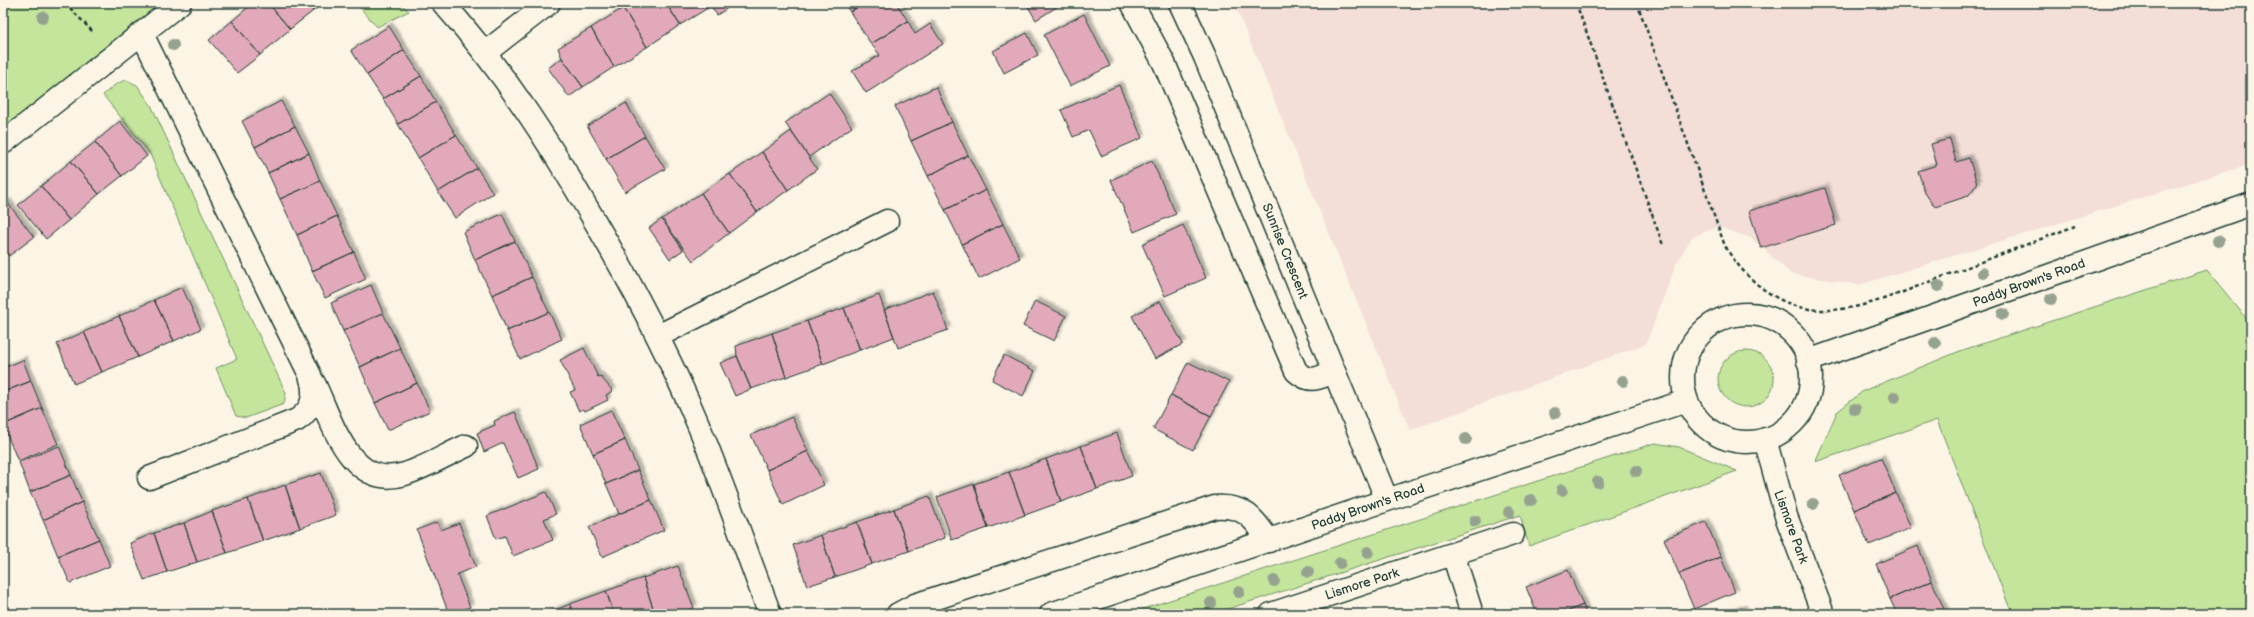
<svg xmlns="http://www.w3.org/2000/svg" width="2254" height="617" font-family="'Balsamiq Sans',sans-serif">
<style>
.built{fill:#f4ded8}
.green{fill:#c5e59d;stroke:#729168}
.building{fill:#e2a9ba;stroke:#1f3d34;filter:url(#shadow)}
.lines{fill:none;stroke-linecap:round;stroke-linejoin:round}
.minor-casing{stroke:#1f3d34;stroke-width:25}
.tertiary-casing{stroke:#1f3d34;stroke-width:25}
.path{stroke:#1f3d34;stroke-width:2.5;stroke-dasharray:4 3;stroke-linecap:butt}
.minor{stroke:#fcf5e5;stroke-width:22}
.tertiary{stroke:#fcf5e5;stroke-width:22}
.tree{fill:#95a28f}
.labels{text-anchor:middle;dominant-baseline:central;stroke-width:3.5;stroke-linejoin:round;paint-order:stroke}
.street-label{font-size:13px;fill:#1f3d34;stroke:#fcf5e5}
</style>
<defs>
<filter id="shadow"><feDropShadow dx="3.5" dy="-3.5" stdDeviation="1" flood-color="#0004"/></filter>
</defs>
<rect width="100%" height="100%" fill="#fcf5e5"/>
<filter id="ink" filterUnits="userSpaceOnUse"><feTurbulence type="fractalNoise" baseFrequency=".025" numOctaves="2"/><feDisplacementMap in="SourceGraphic" scale="8" xChannelSelector="R" yChannelSelector="G"/><feConvolveMatrix kernelMatrix="1 2 1 2 8 2 1 2 1" color-interpolation-filters="sRGB"/></filter>
<g filter="url(#ink)">
<!-- built -->
<path class="built" d="M1234,3H2251V164L1859,285L1791,274L1751,238L1718,227L1692,237L1676,264L1646,344L1410,430Z"/>
<!-- green -->
<path class="green" d="M3,3H167L3,135Z
M356,3H400L409,11L377,27Z
M126,80L137,85L151,105L286,393L284,404L246,418L236,416L216,368L237,359L150,154L103,95L116,84Z
M2207,270L2251,324V614H2012L1937,420L1815,462L1837,412L1863,391L1960,351Z
M1718 379a28 28 0 1 1 56 0a28 28 0 1 1-56 0Z
M1655,443L1679,447L1737,471L1529,546L1520,515L1212,614H1127Z"/>
<!-- building -->
<path class="building" d="M253,3H268L290,29L260,55L232,21Z
M268,3H307L313,11L290,29Z
M307,3H323L313,11Z
M631,3H666L680,25L647,47L623,8Z
M666,3H709L711,6L680,25Z
M709,3H735L717,15Z
M844,3H863L850,12Z
M863,3H896L908,21L871,44L850,12Z
M1026,3H1063L1036,20Z
M623,8L647,47L614,67L591,28Z
M1084,14L1110,66L1070,86L1044,35Z
M232,21L260,55L237,73L209,40Z
M908,21L915,34L930,24L943,44L866,93L852,71L880,55L871,44Z
M389,26L404,50L367,75L351,50Z
M591,28L614,67L583,87L562,58L558,48Z
M1027,33L1038,55L1004,73L993,51Z
M404,50L421,76L383,99L367,75Z
M562,58L583,87L569,97L548,68Z
M421,76L436,102L398,124L383,99Z
M1119,85L1142,138L1101,156L1089,130L1073,137L1061,110Z
M936,87L952,122L911,141L895,106Z
M829,93L852,127L809,157L785,123Z
M281,101L295,126L255,147L242,121Z
M436,102L456,135L418,158L398,124Z
M626,103L645,136L606,159L587,126Z
M120,121L147,156L122,176L95,142Z
M952,122L968,155L928,176L911,141Z
M295,126L309,153L268,173L255,147Z
M791,131L817,169L788,190L762,152Z
M456,135L477,168L438,192L418,158Z
M645,136L665,169L625,192L606,159Z
M1950,139L1956,162L1969,158L1977,184L1968,196L1935,207L1925,193L1918,171L1937,165L1931,144Z
M95,142L122,176L99,194L71,161Z
M762,152L788,190L757,212L730,174Z
M309,153L320,181L280,199L268,173Z
M968,155L986,190L945,210L928,176Z
M71,161L99,194L69,220L41,186Z
M1152,161L1176,214L1134,232L1111,180Z
M477,168L493,193L455,218L438,192Z
M730,174L757,212L729,233L701,193Z
M320,181L337,216L297,235L280,199Z
M41,186L69,220L46,239L18,205Z
M1825,188L1836,225L1761,248L1749,211Z
M986,190L1003,224L962,244L945,210Z
M701,193L729,233L693,261L662,219Z
M7,202L34,237L9,256L3,249V205Z
M502,214L515,241L475,260L463,232Z
M337,216L354,252L312,271L297,235Z
M662,219L683,250L670,259L649,228Z
M1003,224L1020,258L979,279L962,244Z
M1183,225L1206,278L1165,296L1142,244Z
M515,241L532,277L492,295L475,260Z
M354,252L366,279L325,298L312,271Z
M532,277L549,312L507,331L492,295Z
M371,285L383,313L343,331L331,303Z
M182,287L201,329L174,341L154,300Z
M933,291L948,330L898,348L884,310Z
M879,295L894,337L860,350L844,308Z
M154,300L174,341L138,357L119,316Z
M1035,301L1066,316L1054,341L1023,326Z
M1160,301L1183,344L1155,359L1132,316Z
M844,308L860,350L823,364L807,321Z
M549,312L562,339L520,359L507,331Z
M383,313L400,348L360,367L343,331Z
M119,316L138,357L102,372L84,332Z
M807,321L823,364L786,377L772,333Z
M84,332L102,372L74,384L57,344Z
M772,333L786,377L751,389L737,356L736,346Z
M400,348L417,383L375,403L360,367Z
M584,348L598,377L600,376L613,391L606,395L608,400L585,411L584,409L579,411L570,392L575,390L560,360Z
M1004,355L1035,371L1023,396L992,380Z
M737,356L751,389L735,396L720,363Z
M23,360L31,381L3,392V368Z
M1188,362L1229,382L1211,416L1171,395Z
M31,381L42,408L3,425V392Z
M417,383L430,411L388,430L375,403Z
M1171,395L1211,416L1193,450L1153,429Z
M42,408L58,444L18,461L3,425Z
M611,410L625,440L593,454L580,424Z
M515,412L539,469L518,478L503,443L484,452L477,433L495,425L494,421Z
M792,417L808,451L767,470L751,435Z
M1117,433L1132,476L1097,489L1081,446Z
M625,440L638,470L606,484L593,454Z
M59,446L71,475L30,492L19,462Z
M1081,446L1097,489L1061,502L1046,459Z
M808,451L824,485L783,505L767,470Z
M1881,458L1896,493L1854,510L1839,475Z
M1046,459L1061,502L1025,515L1009,472Z
M638,470L651,500L619,514L606,484Z
M1009,472L1025,515L988,528L974,484Z
M321,473L336,515L300,528L285,485Z
M71,475L82,502L43,520L30,492Z
M974,484L988,528L952,540L937,497Z
M285,485L300,528L263,541L248,499Z
M546,492L556,514L544,519L553,540L513,556L505,536L496,539L487,516Z
M1896,493L1911,528L1869,545L1854,510Z
M929,496L945,538L909,551L894,509Z
M248,499L263,541L227,553L212,511Z
M651,500L664,530L602,557L589,527Z
M82,502L99,539L58,556L43,520Z
M894,509L909,551L872,564L857,522Z
M212,511L227,553L197,562L184,523Z
M437,522L441,530L459,523L476,567L457,574L470,607L449,614L417,530Z
M857,522L872,564L835,577L821,535Z
M1706,522L1721,557L1679,574L1664,539Z
M184,523L197,562L167,572L154,533Z
M154,533L167,572L144,580L130,543Z
M821,535L835,577L807,586L793,545Z
M99,539L110,566L70,583L58,556Z
M1918,546L1932,581L1890,599L1876,564Z
M1721,557L1735,592L1694,609L1679,574Z
M678,566L694,608L677,614H655L643,578Z
M1568,570L1583,605L1561,614H1537L1526,587Z
M643,578L655,614H614L606,591Z
M1932,581L1946,614H1897L1890,599Z
M606,591L614,614H573L570,604Z
M570,604L573,614H546Z
M1583,605L1586,614H1561Z
M1742,608L1745,614H1728Z"/>
<g class="lines">
<defs>
<path id="minor" d="M443,3C502,69 549,142 593,218C632,285 668,353 698,424C724,486 746,551 770,614
M1132,3L1164,63L1296,371C1310,384 1318,378 1334,372
M142,34L310,375C316,393 314,409 297,420L149,478
M486,52L549,3
M3,143L180,3
M658,336L887,221
M314,383C332,421 350,491 405,474C426,467 446,455 466,446
M1765,439L1786,516L1823,614
M1453,554L1472,614
M898,614L915,605L1215,507C1244,505 1254,518 1269,541
M1271,614L1513,534"/>
<path id="tertiary" d="M1180,3L1205,57L1387,500
M1683 378a64 64 0 1 1 128 0a64 64 0 1 1-128 0Z
M1808,361L2251,204
M1051,614L1387,500L1686,401"/>
</defs>
<!-- minor casing -->
<use href="#minor" class="minor-casing"/>
<!-- tertiary casing -->
<use href="#tertiary" class="tertiary-casing"/>
<!-- path -->
<path class="path" d="M65,3L94,33
M1576,3L1663,245
M1637,3L1725,246C1745,280 1781,310 1822,310C1862,311 1902,292 1939,278C1984,261 2030,243 2075,226"/>
<!-- minor -->
<use href="#minor" class="minor"/>
<!-- tertiary -->
<use href="#tertiary" class="tertiary"/>
</g>
<!-- trees -->
<g class="tree">
<circle cx="43" cy="17" r="6"/>
<circle cx="173" cy="45" r="6"/>
<circle cx="2218" cy="241" r="6"/>
<circle cx="1983" cy="273" r="6"/>
<circle cx="1938" cy="286" r="6"/>
<circle cx="2051" cy="299" r="6"/>
<circle cx="2003" cy="314" r="6"/>
<circle cx="1935" cy="343" r="6"/>
<circle cx="1623" cy="381" r="6"/>
<circle cx="1895" cy="397" r="6"/>
<circle cx="1855" cy="409" r="6"/>
<circle cx="1555" cy="413" r="6"/>
<circle cx="1466" cy="439" r="6"/>
<circle cx="1636" cy="471" r="6"/>
<circle cx="1598" cy="482" r="6"/>
<circle cx="1562" cy="490" r="6"/>
<circle cx="1531" cy="500" r="6"/>
<circle cx="1813" cy="504" r="6"/>
<circle cx="1509" cy="512" r="6"/>
<circle cx="1475" cy="521" r="6"/>
<circle cx="1368" cy="552" r="6"/>
<circle cx="1340" cy="563" r="6"/>
<circle cx="1308" cy="572" r="6"/>
<circle cx="1274" cy="581" r="6"/>
<circle cx="1239" cy="592" r="6"/>
<circle cx="1211" cy="603" r="6"/>
</g>
</g>
<g class="labels">
<!-- street labels -->
<g class="street-label">
<text transform="translate(1285 251) rotate(68)">Sunrise Crescent</text>
<text transform="translate(2029 283) rotate(-20)">Paddy Brown's Road</text>
<text transform="translate(1368 507) rotate(-19)">Paddy Brown's Road</text>
<text transform="translate(1791 527) rotate(70)">Lismore Park</text>
<text transform="translate(1362 584) rotate(-18)">Lismore Park</text>
</g>
</g>
<!-- margin -->
<rect width="2254" height="617" fill="none" stroke="#fcf5e5" stroke-width="16"/>
<rect x="8" y="8" width="2238" height="601" fill="none" stroke="#1f3d34" stroke-width="1.5" filter="url(#ink)"/>
</svg>
